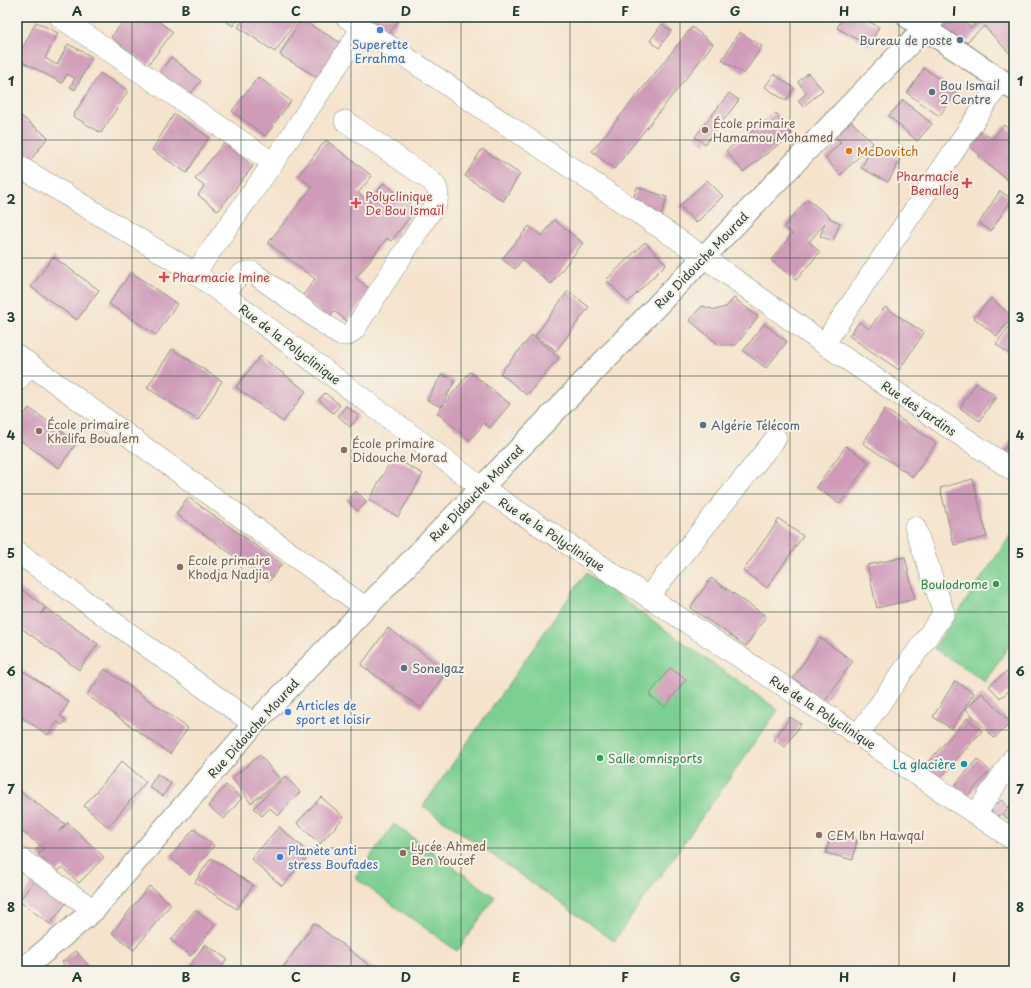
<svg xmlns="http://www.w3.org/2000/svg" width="1031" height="988" font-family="'Playpen Sans',sans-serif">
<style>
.green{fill:#7bcf92;stroke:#4d8663}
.building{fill:#cf9bb9}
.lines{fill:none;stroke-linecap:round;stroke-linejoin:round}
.minor-casing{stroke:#8a9080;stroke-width:22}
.major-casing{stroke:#8a9080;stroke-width:24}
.minor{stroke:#fff;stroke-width:21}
.major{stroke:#fff;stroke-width:22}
.grid{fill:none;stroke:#1f3d34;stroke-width:1;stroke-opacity:0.55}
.shop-dot{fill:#3f7fe0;stroke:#f7f3e8;stroke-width:1.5}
.service-dot{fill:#5c6f8a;stroke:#f7f3e8;stroke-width:1.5}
.education-dot{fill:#8d6e63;stroke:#f7f3e8;stroke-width:1.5}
.food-dot{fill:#e8710a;stroke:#f7f3e8;stroke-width:1.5}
.health-dot{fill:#e0444e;stroke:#f7f3e8;stroke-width:1.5}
.leisure-dot{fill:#2e9e5b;stroke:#f7f3e8;stroke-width:1.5}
.culture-dot{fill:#0f9aa8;stroke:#f7f3e8;stroke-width:1.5}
.labels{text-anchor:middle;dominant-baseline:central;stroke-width:4;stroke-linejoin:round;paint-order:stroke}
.service-label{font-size:12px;fill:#4e5e75;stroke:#f7f3e8;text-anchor:start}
.shop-label{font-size:12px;fill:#366cbe;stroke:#f7f3e8;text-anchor:start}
.education-label{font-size:12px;fill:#785e54;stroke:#f7f3e8;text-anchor:start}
.food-label{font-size:12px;fill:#c56008;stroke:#f7f3e8;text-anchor:start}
.health-label{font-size:12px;fill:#be3a42;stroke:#f7f3e8;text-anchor:start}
.street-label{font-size:12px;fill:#1f3d34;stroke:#f7f3e8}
.leisure-label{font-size:12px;fill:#27864d;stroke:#f7f3e8;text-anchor:end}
.culture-label{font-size:12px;fill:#0d838f;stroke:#f7f3e8;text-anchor:end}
.neatline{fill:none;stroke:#1f3d34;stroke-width:1.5}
.grid-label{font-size:13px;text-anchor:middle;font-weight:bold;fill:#1f3d34}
</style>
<rect width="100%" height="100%" fill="#f7f3e8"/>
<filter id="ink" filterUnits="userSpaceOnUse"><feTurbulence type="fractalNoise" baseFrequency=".025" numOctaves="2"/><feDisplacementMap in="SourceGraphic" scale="8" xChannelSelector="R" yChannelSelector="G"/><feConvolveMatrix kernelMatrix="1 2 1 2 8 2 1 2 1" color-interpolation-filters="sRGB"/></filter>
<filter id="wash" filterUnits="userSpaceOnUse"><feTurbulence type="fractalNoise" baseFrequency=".012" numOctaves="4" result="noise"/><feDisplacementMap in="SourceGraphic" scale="16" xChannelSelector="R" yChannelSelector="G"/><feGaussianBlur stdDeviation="0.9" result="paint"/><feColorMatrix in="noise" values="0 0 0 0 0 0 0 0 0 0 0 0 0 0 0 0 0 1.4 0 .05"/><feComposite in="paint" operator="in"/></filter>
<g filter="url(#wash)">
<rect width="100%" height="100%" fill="#f5e3cd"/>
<!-- green -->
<path class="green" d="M1014,530V638L985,682L934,648Z
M586,573L778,710L614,941L423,806Z
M394,824L495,897L457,951L355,878Z"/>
<g id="blocks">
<!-- building -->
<path class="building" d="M127,17H153L173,32L148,65L111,37Z
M220,17H239L233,26Z
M245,17H299L275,52L238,27Z
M357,17H401L384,41Z
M843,17H860L879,27L869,46L837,28Z
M955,17H961L971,28L983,17H1014V58L984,26L959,49L941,30Z
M300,19L343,44L322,80L280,55Z
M36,22L58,33L45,58L57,65L68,44L92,57L75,90L70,87L75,78L67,74L62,83L17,59Z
M662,24L671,31L659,48L650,41Z
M692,27L713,44L614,169L592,151Z
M739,32L762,46L744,74L722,60Z
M171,57L201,81L187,98L158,74Z
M924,68L957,92L939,116L907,93Z
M100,73L128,91L101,133L73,116Z
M808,73L823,90L803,107L798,101L807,93L798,82Z
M774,74L794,88L786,101L765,87Z
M258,77L291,101L265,136L232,111Z
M729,93L739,100L705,144L695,137Z
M903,100L932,124L917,141L889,116Z
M17,113L48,137L26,166L17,158Z
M776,113L792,134L743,172L726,151Z
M174,114L209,137L187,173L152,150Z
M851,121L873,143L840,175L825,158L841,142L835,136Z
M1004,125L1014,134V185L979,157L980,155L969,146L982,131L992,139Z
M326,140L372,176L358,193L369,202L384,183L416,209L391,241L387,238L356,278L371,290L347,321L334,311L328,319L301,298L315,279L268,243L312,187L298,176Z
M224,143L253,166L218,211L198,195L204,186L195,179Z
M874,145L900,160L888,182L861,168Z
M482,149L520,174L503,201L465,176Z
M707,180L723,196L696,223L680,206Z
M637,187L667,197L661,217L631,207Z
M1000,191L1012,199L991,231L979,223Z
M807,199L830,217L829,218L840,223L833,241L820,236L825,223L809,242L820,252L796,280L771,260L792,234L784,227Z
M554,220L583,243L551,284L522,260L515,269L502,259L529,226L542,236Z
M645,242L666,264L628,302L606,280Z
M53,257L99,290L77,320L31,287Z
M131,272L177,304L156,335L109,304Z
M568,291L589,307L556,351L535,336Z
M734,298L758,317L736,345H719L689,320L702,306L715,310L726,307Z
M991,298L1013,317L997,336L974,318Z
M885,307L924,333L899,370L849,336L859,322L869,329Z
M1014,320V358L996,344Z
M764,324L787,342L766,368L743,351Z
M532,335L559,358L527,395L500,373Z
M172,349L222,381L198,420L147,388Z
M260,356L306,391L283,422L236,387Z
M470,372L510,404L490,428L484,423L470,440L437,413Z
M442,374L455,381L441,407L427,400Z
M976,383L996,396L980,421L960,408Z
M325,393L340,405L333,413L319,400Z
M346,406L359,416L350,427L338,416Z
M29,408L77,442L59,468L17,438V424Z
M885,409L936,443L913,477L863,443Z
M1014,435V465L1000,455Z
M846,446L869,462L840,504L816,487Z
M393,457L423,474L398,517L369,500Z
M973,479L987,537L954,545L940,488Z
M356,491L367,502L357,511L347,500Z
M188,497L282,564L269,581L176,514Z
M779,519L803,536L767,588L743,571Z
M905,557L915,599L877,608L867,565Z
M711,578L766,616L746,646L690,608Z
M17,586L45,607L41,614L46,608L98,644L79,670L17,625Z
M388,628L447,671L421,708L361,665Z
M820,638L853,661L825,701L793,678Z
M670,668L686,679L665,707L649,695Z
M105,669L188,728L170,754L87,695Z
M24,671L69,702L60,716L66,720L62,725L57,722L48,735L17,714V682Z
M1006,672L1014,682V687L1000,698L989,686Z
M955,681L974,693L952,729L933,717Z
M982,693L1011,723L994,738L966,709Z
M790,717L801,724L785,747L774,740Z
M967,718L982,731L935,784L920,771Z
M260,755L280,780L251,803L232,778Z
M977,759L990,771L962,802L950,791Z
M122,761L146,782L108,827L84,806Z
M157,774L171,783L163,796L149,787Z
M285,776L300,792L278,816L270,808L262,816L254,808Z
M226,785L242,798L224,819L208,806Z
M17,789L65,824L59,832L68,823L104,857L79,883L62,867L57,873L38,855L44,848L17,828Z
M321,797L344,817L320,844L297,823Z
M1002,800L1008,808L1014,800V823L1003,815L1008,809L996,817L990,809Z
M279,827L310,854L282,886L251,859Z
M194,829L214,846L190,875L170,857Z
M831,834L857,840L853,860L826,853Z
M211,858L253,885L237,909L195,882Z
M36,878L67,902L50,924L19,901Z
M149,886L171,904L134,950L112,933Z
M195,910L215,925L191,956L171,940Z
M314,923L377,971H281Z
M205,944L227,959L219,971H186Z
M76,951L93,971H70L62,962Z"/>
</g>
</g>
<g filter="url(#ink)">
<use href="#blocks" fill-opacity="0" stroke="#8a9080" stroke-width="1"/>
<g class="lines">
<defs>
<path id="minor" d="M60,17L273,163
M346,17L704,257L824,344L1014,471
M17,165L195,273L481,487L858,735L1014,840
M195,273L273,163L362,28
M223,294C231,285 239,270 252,272L340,335H348L354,330L436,203C440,193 438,187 430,180L345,121
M824,344L1001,81
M17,355L366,608
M17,381L30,364
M17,552L254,724
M648,597L776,438
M858,735L944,613L915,527
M976,814L1014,757
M17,856L94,910"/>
<path id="major" d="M908,17L1014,89
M21,971L94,910L254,724L935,17"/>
</defs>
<!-- minor casing -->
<use href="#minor" class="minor-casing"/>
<!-- major casing -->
<use href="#major" class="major-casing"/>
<!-- minor -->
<use href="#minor" class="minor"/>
<!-- major -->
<use href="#major" class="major"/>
</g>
</g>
<!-- grid -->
<path class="grid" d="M132,17V971M241,17V971M351,17V971M461,17V971M570,17V971M680,17V971M790,17V971M899,17V971M17,140H1014M17,258H1014M17,376H1014M17,494H1014M17,612H1014M17,730H1014M17,848H1014"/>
<!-- markers -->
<g class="shop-dot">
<circle cx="380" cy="30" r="4"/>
<circle cx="288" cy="712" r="4"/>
<circle cx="280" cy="857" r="4"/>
</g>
<g class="service-dot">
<circle cx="960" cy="40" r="4"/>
<circle cx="932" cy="92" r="4"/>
<circle cx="703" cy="425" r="4"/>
<circle cx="404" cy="668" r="4"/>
</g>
<g class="education-dot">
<circle cx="705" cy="130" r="4"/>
<circle cx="39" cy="431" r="4"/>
<circle cx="344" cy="450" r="4"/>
<circle cx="180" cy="567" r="4"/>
<circle cx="819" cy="835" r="4"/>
<circle cx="403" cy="853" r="4"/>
</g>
<circle class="food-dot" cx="849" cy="151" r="4"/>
<g class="health-dot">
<path d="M965 177h4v4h4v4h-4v4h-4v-4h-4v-4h4z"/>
<path d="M354 197h4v4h4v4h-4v4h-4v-4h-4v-4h4z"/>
<path d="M162 271h4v4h4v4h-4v4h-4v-4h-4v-4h4z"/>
</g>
<g class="leisure-dot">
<circle cx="996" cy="584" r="4"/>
<circle cx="600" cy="758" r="4"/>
</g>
<circle class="culture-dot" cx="964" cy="764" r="4"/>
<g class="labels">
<!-- service labels -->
<g class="service-label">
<text x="952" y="40" text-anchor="end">Bureau de poste</text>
<text x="940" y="85">Bou Ismail<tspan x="940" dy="14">2 Centre</tspan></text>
<text x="711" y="425">Algérie Télécom</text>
<text x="412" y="668">Sonelgaz</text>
</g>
<!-- shop labels -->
<g class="shop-label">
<text x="380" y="44" text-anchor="middle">Superette<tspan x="380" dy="14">Errahma</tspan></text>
<text x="296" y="705">Articles de<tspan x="296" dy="14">sport et loisir</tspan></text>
<text x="288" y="850">Planète anti<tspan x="288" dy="14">stress Boufades</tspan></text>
</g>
<!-- education labels -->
<g class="education-label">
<text x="713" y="123">École primaire<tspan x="713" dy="14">Hamamou Mohamed</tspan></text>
<text x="47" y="424">École primaire<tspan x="47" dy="14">Khelifa Boualem</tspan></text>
<text x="352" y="443">École primaire<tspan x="352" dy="14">Didouche Morad</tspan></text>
<text x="188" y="560">Ecole primaire<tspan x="188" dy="14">Khodja Nadjia</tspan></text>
<text x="827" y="835">CEM Ibn Hawqal</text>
<text x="411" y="846">Lycée Ahmed<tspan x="411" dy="14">Ben Youcef</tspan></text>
</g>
<!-- food labels -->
<g class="food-label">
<text x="857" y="151">McDovitch</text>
</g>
<!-- health labels -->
<g class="health-label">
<text x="959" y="176" text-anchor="end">Pharmacie<tspan x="959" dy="14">Benalleg</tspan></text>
<text x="365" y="196">Polyclinique<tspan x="365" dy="14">De Bou Ismaïl</tspan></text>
<text x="172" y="277">Pharmacie Imine</text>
</g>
<!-- street labels -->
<g class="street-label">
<text transform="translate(701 260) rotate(-46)">Rue Didouche Mourad</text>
<text transform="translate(290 344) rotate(37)">Rue de la Polyclinique</text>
<text transform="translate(919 408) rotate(34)">Rue des jardins</text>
<text transform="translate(476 493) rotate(-46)">Rue Didouche Mourad</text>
<text transform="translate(552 534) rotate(33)">Rue de la Polyclinique</text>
<text transform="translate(823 712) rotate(33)">Rue de la Polyclinique</text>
<text transform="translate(253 728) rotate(-48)">Rue Didouche Mourad</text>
</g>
<!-- leisure labels -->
<g class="leisure-label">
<text x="988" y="584">Boulodrome</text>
<text x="608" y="758" text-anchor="start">Salle omnisports</text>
</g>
<!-- culture labels -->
<g class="culture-label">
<text x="956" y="764">La glacière</text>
</g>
</g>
<!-- margin -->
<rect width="1031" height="988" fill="none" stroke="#f7f3e8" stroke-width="44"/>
<rect x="22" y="22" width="987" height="944" class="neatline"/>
<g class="grid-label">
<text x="77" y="16">A</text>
<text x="186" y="16">B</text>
<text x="296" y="16">C</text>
<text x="406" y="16">D</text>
<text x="516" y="16">E</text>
<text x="625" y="16">F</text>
<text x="735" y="16">G</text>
<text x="844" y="16">H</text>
<text x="954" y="16">I</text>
<text x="11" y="86">1</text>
<text x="1020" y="86">1</text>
<text x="11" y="204">2</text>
<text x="1020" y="204">2</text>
<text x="11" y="322">3</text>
<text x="1020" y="322">3</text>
<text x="11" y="440">4</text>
<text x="1020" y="440">4</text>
<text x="11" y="558">5</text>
<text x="1020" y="558">5</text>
<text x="11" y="676">6</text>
<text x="1020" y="676">6</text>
<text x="11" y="794">7</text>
<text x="1020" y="794">7</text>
<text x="11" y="912">8</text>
<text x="1020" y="912">8</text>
<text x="77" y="982">A</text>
<text x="186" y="982">B</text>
<text x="296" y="982">C</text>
<text x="406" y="982">D</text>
<text x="516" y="982">E</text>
<text x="625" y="982">F</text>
<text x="735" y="982">G</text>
<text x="844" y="982">H</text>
<text x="954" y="982">I</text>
</g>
</svg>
